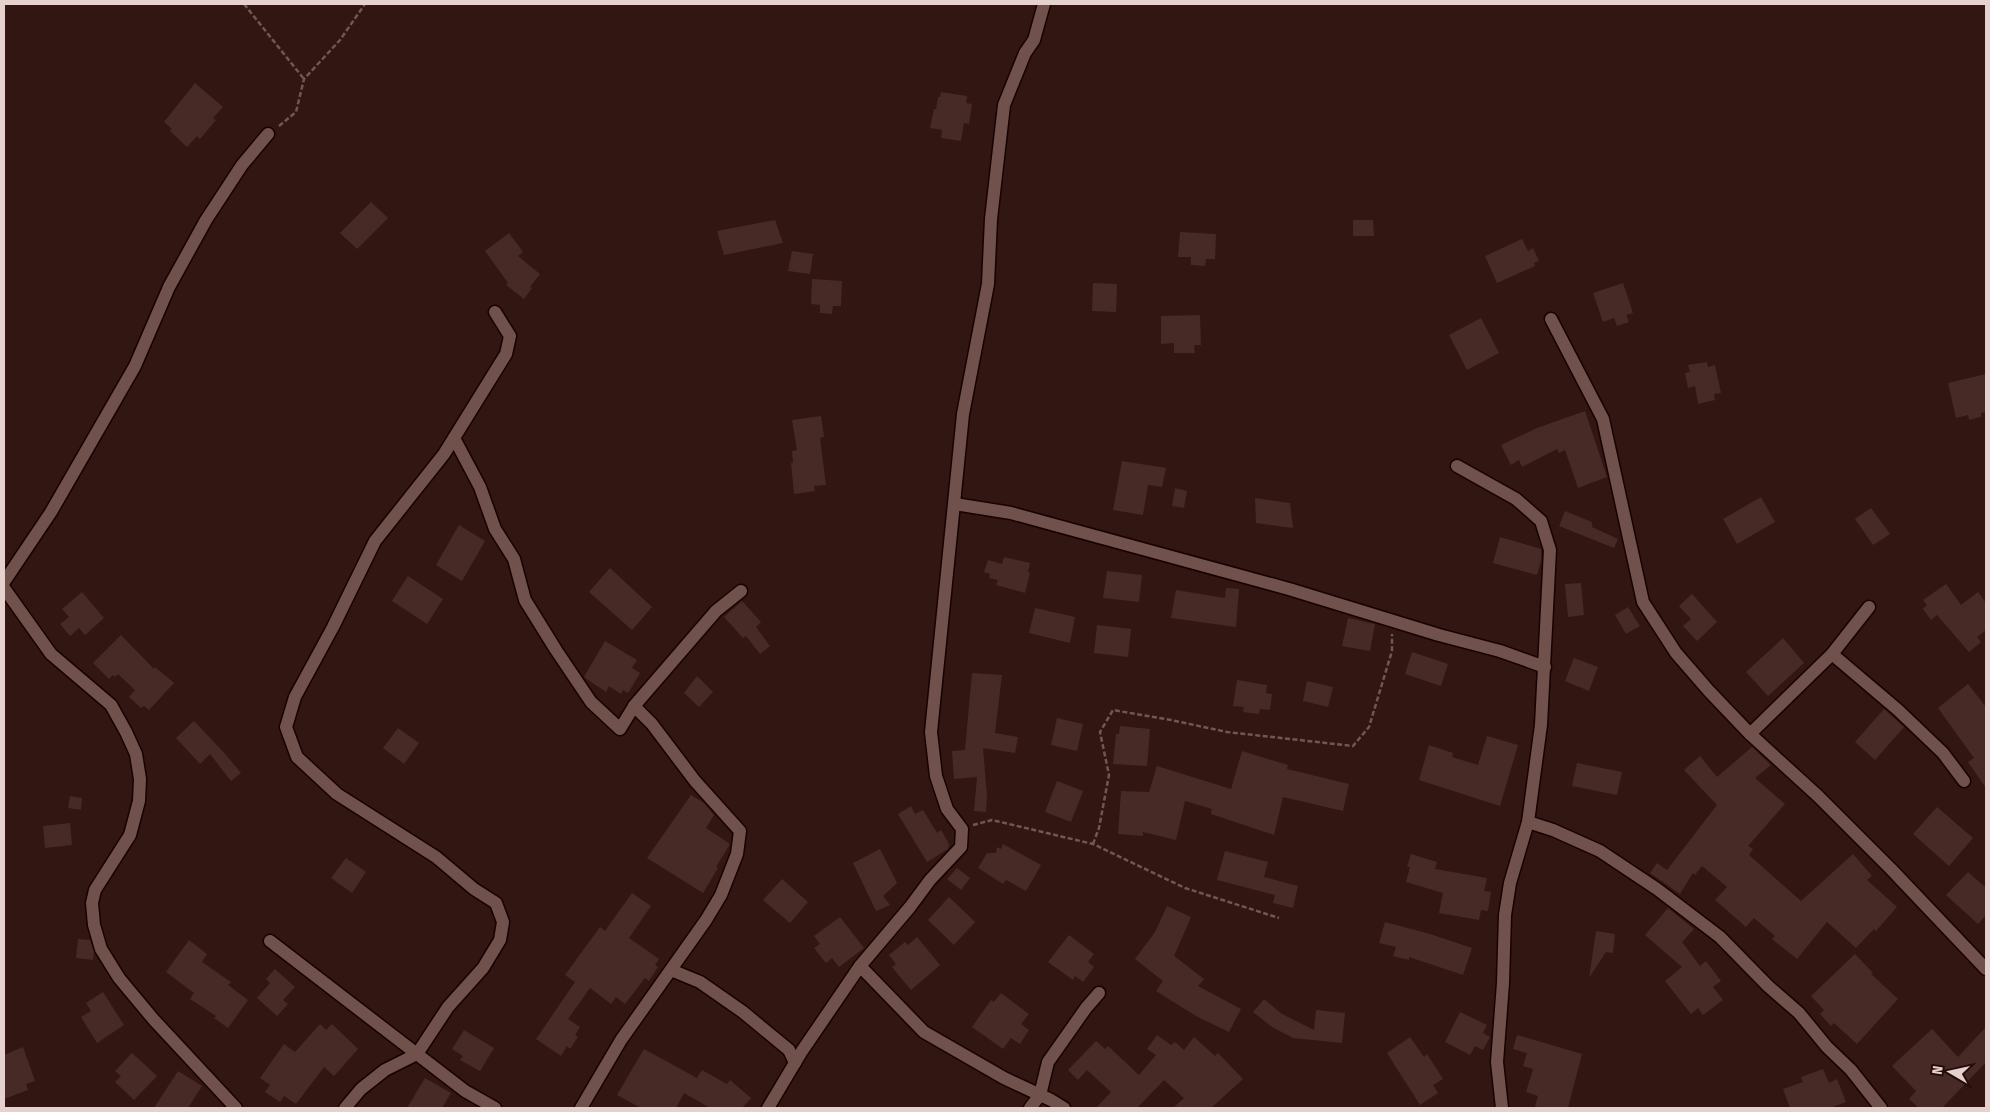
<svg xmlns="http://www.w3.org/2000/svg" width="1990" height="1112" viewBox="0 0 1990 1112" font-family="'Fira Sans Condensed',sans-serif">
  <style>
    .building { fill: #472a25 }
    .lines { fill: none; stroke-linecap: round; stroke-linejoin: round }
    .minor-casing { stroke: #180201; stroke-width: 15 }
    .path { stroke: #705754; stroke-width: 2.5; stroke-dasharray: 5 2.5; stroke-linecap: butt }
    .minor { stroke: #71514b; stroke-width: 12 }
  </style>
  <rect width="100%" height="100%" fill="#311612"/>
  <g class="building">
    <polygon points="195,83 223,107 213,118 216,120 200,139 197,136 187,147 170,131 172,129 164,122"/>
    <polygon points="941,92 967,96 966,103 972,104 969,124 964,123 961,141 941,138 942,130 930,128 934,109 936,109 938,97 940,97"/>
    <polygon points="371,202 388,218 357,249 340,233"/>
    <polygon points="775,220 783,243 724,255 717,231"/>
    <polygon points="1353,220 1373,220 1374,236 1353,236"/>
    <polygon points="1180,232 1216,234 1215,259 1206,259 1205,266 1191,265 1191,257 1178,257"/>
    <polygon points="509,233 523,252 518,256 540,274 530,287 532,288 524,299 506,285 508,283 485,251"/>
    <polygon points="1522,239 1528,251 1533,248 1539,261 1534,263 1535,266 1497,283 1485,256"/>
    <polygon points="792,251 813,254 810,274 788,271"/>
    <polygon points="812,279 842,281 841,306 833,306 832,314 820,313 820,305 811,304"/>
    <polygon points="1093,283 1117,284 1116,312 1092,311"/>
    <polygon points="1623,283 1633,313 1626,315 1629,322 1617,326 1614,318 1603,322 1593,293"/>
    <polygon points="1200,315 1201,345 1194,345 1195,353 1174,353 1174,343 1161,344 1161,316"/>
    <polygon points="1481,318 1499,353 1467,370 1449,335"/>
    <polygon points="1707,362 1708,367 1715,365 1721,393 1714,394 1715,400 1698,404 1695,386 1688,388 1685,373 1690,372 1688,365"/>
    <polygon points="1986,374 1986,412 1981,413 1981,417 1969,420 1968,415 1956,418 1948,383"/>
    <polygon points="1585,411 1607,477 1578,488 1565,450 1559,453 1557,449 1522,467 1519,460 1511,465 1501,445 1537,428"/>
    <polygon points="821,416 824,437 820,438 826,485 814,486 815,491 794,494 791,463 793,463 792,451 797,450 792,420"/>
    <polygon points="1122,461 1166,468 1162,487 1148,485 1143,515 1113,510"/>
    <polygon points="1175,488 1187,491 1184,508 1172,506"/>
    <polygon points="1761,497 1775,522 1737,544 1723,519"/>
    <polygon points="1255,498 1290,503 1293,528 1256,523"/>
    <polygon points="1871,508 1890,534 1873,545 1855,519"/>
    <polygon points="1565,511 1592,522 1592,527 1618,539 1614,548 1559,526"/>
    <polygon points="459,525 485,541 462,581 436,565"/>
    <polygon points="1500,537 1541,549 1541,561 1537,575 1493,563"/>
    <polygon points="1004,557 1030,563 1028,572 1030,573 1025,593 996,585 998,580 989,578 990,574 984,572 988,560 1002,564"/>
    <polygon points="610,568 652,607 632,630 589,592"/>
    <polygon points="1107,571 1142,575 1139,602 1103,598"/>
    <polygon points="408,576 443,599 427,624 392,601"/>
    <polygon points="1581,583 1584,615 1568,617 1565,584"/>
    <polygon points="1946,584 1961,605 1978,592 1986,603 1986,630 1977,637 1981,642 1969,652 1937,615 1931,620 1923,609 1927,605 1923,600"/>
    <polygon points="1226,588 1239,589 1236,627 1171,618 1176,590 1225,598"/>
    <polygon points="82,592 104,618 85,635 79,628 70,636 60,624 69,617 62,609"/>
    <polygon points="1692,594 1717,622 1697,641 1683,626 1691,619 1679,606"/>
    <polygon points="742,601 761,622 756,627 770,646 760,654 746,636 743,638 724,617"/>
    <polygon points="1628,607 1640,626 1626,634 1615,615"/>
    <polygon points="1035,608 1075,617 1070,643 1029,633"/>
    <polygon points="1348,618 1375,624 1370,651 1342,646"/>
    <polygon points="1097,625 1131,629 1128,657 1094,653"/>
    <polygon points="121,635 154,669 155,667 174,683 149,710 144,706 141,708 129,697 135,690 118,674 115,677 113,675 109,679 93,663"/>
    <polygon points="1783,638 1804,663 1768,696 1746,672"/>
    <polygon points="605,641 637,660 632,668 640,673 628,693 623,690 621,694 609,686 606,692 584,677"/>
    <polygon points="1412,652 1448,664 1441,686 1405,674"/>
    <polygon points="1574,658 1598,667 1589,691 1565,681"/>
    <polygon points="972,673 1002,675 995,733 1018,737 1015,753 983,748 987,796 986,812 974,811 977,777 954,779 952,751 965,750"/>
    <polygon points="697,676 713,692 699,707 684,693"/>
    <polygon points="1237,680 1267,685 1266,693 1272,694 1270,710 1260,709 1259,714 1243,712 1244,707 1233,706"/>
    <polygon points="1307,681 1333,687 1328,707 1303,701"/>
    <polygon points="1968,684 1986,707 1986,788 1968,762 1974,758 1938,708"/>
    <polygon points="1884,709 1904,727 1875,760 1855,742"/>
    <polygon points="1057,718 1083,724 1077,751 1051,745"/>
    <polygon points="194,721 227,756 241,773 231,781 210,754 200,764 176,738"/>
    <polygon points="1120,726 1150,729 1147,766 1113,764 1116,734 1119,734"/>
    <polygon points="398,728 419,743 404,764 383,748"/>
    <polygon points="1487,736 1518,745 1500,806 1419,780 1429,745 1453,753 1452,757 1478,765"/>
    <polygon points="1752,747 1771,765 1755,778 1785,804 1748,846 1753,849 1749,855 1801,901 1853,854 1872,876 1867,880 1897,907 1876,931 1874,929 1856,948 1827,922 1797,959 1772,939 1775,936 1754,918 1746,927 1715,900 1727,887 1702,866 1695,875 1693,873 1680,894 1650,873 1657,863 1667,870 1717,805 1684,770 1700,756 1717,777"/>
    <polygon points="1242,751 1288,765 1287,769 1349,784 1343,811 1283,797 1274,835 1211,814 1212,809 1185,801 1176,840 1143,832 1143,836 1118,834 1121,791 1149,792 1157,766 1231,789"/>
    <polygon points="1577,763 1622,772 1617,795 1572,786"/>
    <polygon points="1057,781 1083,791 1071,822 1045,812"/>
    <polygon points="691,795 704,803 714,815 706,828 730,844 716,867 718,868 703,893 647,858"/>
    <polygon points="70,796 82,798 81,810 68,808"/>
    <polygon points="911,806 915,814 923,810 937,833 941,830 949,844 948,849 927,862 898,814"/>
    <polygon points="1937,807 1973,838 1949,866 1913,834"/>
    <polygon points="70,823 72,845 45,848 43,826"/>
    <polygon points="1003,844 1041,865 1026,891 1006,880 1003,884 978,868 987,853 996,853 997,847 1001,849"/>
    <polygon points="880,849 897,883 883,896 890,905 876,911 853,863"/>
    <polygon points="1225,851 1268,862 1264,877 1298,886 1293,908 1273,903 1275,895 1217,880"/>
    <polygon points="1411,854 1437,862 1435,869 1487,878 1484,891 1491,892 1488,911 1481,910 1479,920 1439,913 1443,893 1406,882 1410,867 1407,867"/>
    <polygon points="346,858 366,872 352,893 331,878"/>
    <polygon points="957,868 970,878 961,890 947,879"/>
    <polygon points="1968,872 1986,888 1986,915 1978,924 1946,895"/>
    <polygon points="782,879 808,902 790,923 763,900"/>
    <polygon points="632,893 651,906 629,938 659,959 655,965 658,967 649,981 645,978 625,1004 616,997 611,1004 590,988 568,1019 580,1027 575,1035 578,1037 570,1049 567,1046 561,1056 536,1039 575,982 565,975 600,927 605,931"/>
    <polygon points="949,897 975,922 954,945 928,920"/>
    <polygon points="1167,906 1191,917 1174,956 1204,979 1198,986 1241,1009 1229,1032 1196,1016 1156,991 1163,981 1135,959 1155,932"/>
    <polygon points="1668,908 1694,929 1682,942 1700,966 1706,961 1721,981 1713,987 1723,1000 1703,1015 1698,1008 1691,1014 1665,981 1682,967 1645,935"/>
    <polygon points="840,917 864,948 839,967 832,958 826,963 814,948 820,944 814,936"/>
    <polygon points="1385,922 1430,934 1472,948 1463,975 1409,957 1409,960 1393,956 1396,947 1379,943"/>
    <polygon points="1596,931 1615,934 1613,953 1606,952 1589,978"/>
    <polygon points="1069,935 1094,954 1088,962 1094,967 1083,982 1075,976 1073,980 1048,962"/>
    <polygon points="917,937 940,965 911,990 892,967 896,964 889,955 905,942 908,945"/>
    <polygon points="78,939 90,940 94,952 93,960 76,958"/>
    <polygon points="189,940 207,954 202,962 231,982 228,985 248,1000 228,1028 214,1018 216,1016 190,999 194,993 166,972"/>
    <polygon points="1855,954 1873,973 1871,974 1898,999 1857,1044 1834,1023 1831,1026 1820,1014 1824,1010 1811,996"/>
    <polygon points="275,969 295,987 283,1000 288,1004 277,1016 257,998 270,983 266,979"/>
    <polygon points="103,992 124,1025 97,1043 81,1017 91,1011 86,1003"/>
    <polygon points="1001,993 1029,1014 1021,1024 1029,1030 1020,1044 1011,1038 1003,1049 972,1027 991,1000 994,1002"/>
    <polygon points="1264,999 1282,1014 1314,1030 1316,1010 1345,1013 1342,1043 1293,1038 1272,1027 1253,1012"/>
    <polygon points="1460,1012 1487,1025 1483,1033 1490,1037 1483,1050 1475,1046 1470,1055 1445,1042"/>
    <polygon points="320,1024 326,1030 332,1024 358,1049 334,1076 324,1067 296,1104 284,1096 280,1102 265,1092 270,1085 260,1078 284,1044 295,1052"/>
    <polygon points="1986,1027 1986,1062 1942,1108 1919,1108 1909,1099 1916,1091 1892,1066 1932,1029 1958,1057"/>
    <polygon points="464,1030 494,1048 480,1071 460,1060 463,1056 452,1049"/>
    <polygon points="1157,1035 1171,1045 1175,1042 1184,1050 1194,1037 1215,1056 1218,1053 1243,1079 1211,1108 1173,1108 1184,1098 1164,1080 1137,1108 1096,1108 1111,1092 1087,1070 1078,1080 1068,1070 1096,1041 1105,1049 1108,1046 1139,1075 1156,1055 1147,1049"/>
    <polygon points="1517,1035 1582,1054 1568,1108 1541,1108 1535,1106 1538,1096 1526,1092 1533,1069 1523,1066 1527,1053 1513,1049"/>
    <polygon points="1410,1037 1424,1057 1427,1054 1443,1079 1433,1085 1438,1093 1420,1105 1387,1053"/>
    <polygon points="23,1047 35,1081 26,1084 28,1090 4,1099 4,1055"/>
    <polygon points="644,1049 697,1078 702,1070 727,1084 730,1080 751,1098 742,1108 710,1108 684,1093 676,1108 641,1108 617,1095"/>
    <polygon points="132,1053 157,1076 134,1100 115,1082 121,1076 115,1071"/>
    <polygon points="1823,1069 1829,1083 1837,1079 1846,1102 1830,1108 1790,1108 1783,1089 1803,1082 1801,1077"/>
    <polygon points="178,1071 202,1086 188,1108 154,1108"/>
    <polygon points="425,1078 451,1093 442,1108 407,1108"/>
  </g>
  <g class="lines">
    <g class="minor-casing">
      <g id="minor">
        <polyline points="1551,319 1603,419 1643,602 1676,653 1709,691 1750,734 1818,796 1891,869 1986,969"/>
        <polyline points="454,438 480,487 495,529 514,559 525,600 556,650 591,702 620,729 634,706"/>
        <polyline points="1457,466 1516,499 1541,521 1550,550 1541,725 1528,822 1510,883 1505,915 1503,983 1497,1062 1502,1108"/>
        <polyline points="955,504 1011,513 1289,589 1439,635 1500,651 1545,667"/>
        <polyline points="4,582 51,512 135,366 169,287 206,220 242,165 268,134"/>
        <polyline points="4,588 51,654 111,705 126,732 136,754 140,779 139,801 130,835 95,890 92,903 94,925 101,949 119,978 154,1020 236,1108"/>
        <polyline points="1832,654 1898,710 1943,753 1964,781"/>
        <polyline points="1750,734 1832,654 1869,607"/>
        <polyline points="1528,822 1553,830 1600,851 1657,889 1720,937 1768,986 1799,1013 1827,1047 1851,1070 1881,1108"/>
        <polyline points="270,941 465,1091 495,1108"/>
        <polyline points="860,966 924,1032 1004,1078 1051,1100 1064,1108"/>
        <polyline points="671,970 700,982 743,1012 789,1050 795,1063"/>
        <polyline points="345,1108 361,1089 385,1070 417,1054 448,1007 483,968 500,940 503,922 496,903 474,889 436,857 337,794 297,757 286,727 295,697 333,627 375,541 444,454 506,354 510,336 495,312"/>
        <polyline points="581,1108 621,1040 706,920 721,895 737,854 740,831 695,781 652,724 634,706 716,611 741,591"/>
        <polyline points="768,1108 802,1051 860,966 910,907 930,880 961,847 962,829 947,809 936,776 931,732 963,414 988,284 991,219 1004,105 1025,53 1034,40 1044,4"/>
        <polyline points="1030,1108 1040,1095 1048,1062 1086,1008 1099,993"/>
      </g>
    </g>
    <g class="path">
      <polyline points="244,4 304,79"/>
      <polyline points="279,126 296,112 304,79 340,40 365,4"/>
      <polyline points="973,825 992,820 1093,844 1185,888 1279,918"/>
      <polyline points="1093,844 1099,828 1109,775 1100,732 1113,710 1171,720 1227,732 1353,746 1369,727 1392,651 1392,634"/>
    </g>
    <use href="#minor" class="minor"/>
  </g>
  <rect width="1990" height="1112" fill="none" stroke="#e5d1ce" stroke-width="10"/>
  <g transform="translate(1950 1072) rotate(279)" stroke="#270d09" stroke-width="4" paint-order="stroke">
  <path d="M0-4L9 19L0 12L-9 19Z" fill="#e5d1ce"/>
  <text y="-8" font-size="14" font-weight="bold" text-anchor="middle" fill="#e5d1ce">N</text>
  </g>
</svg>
